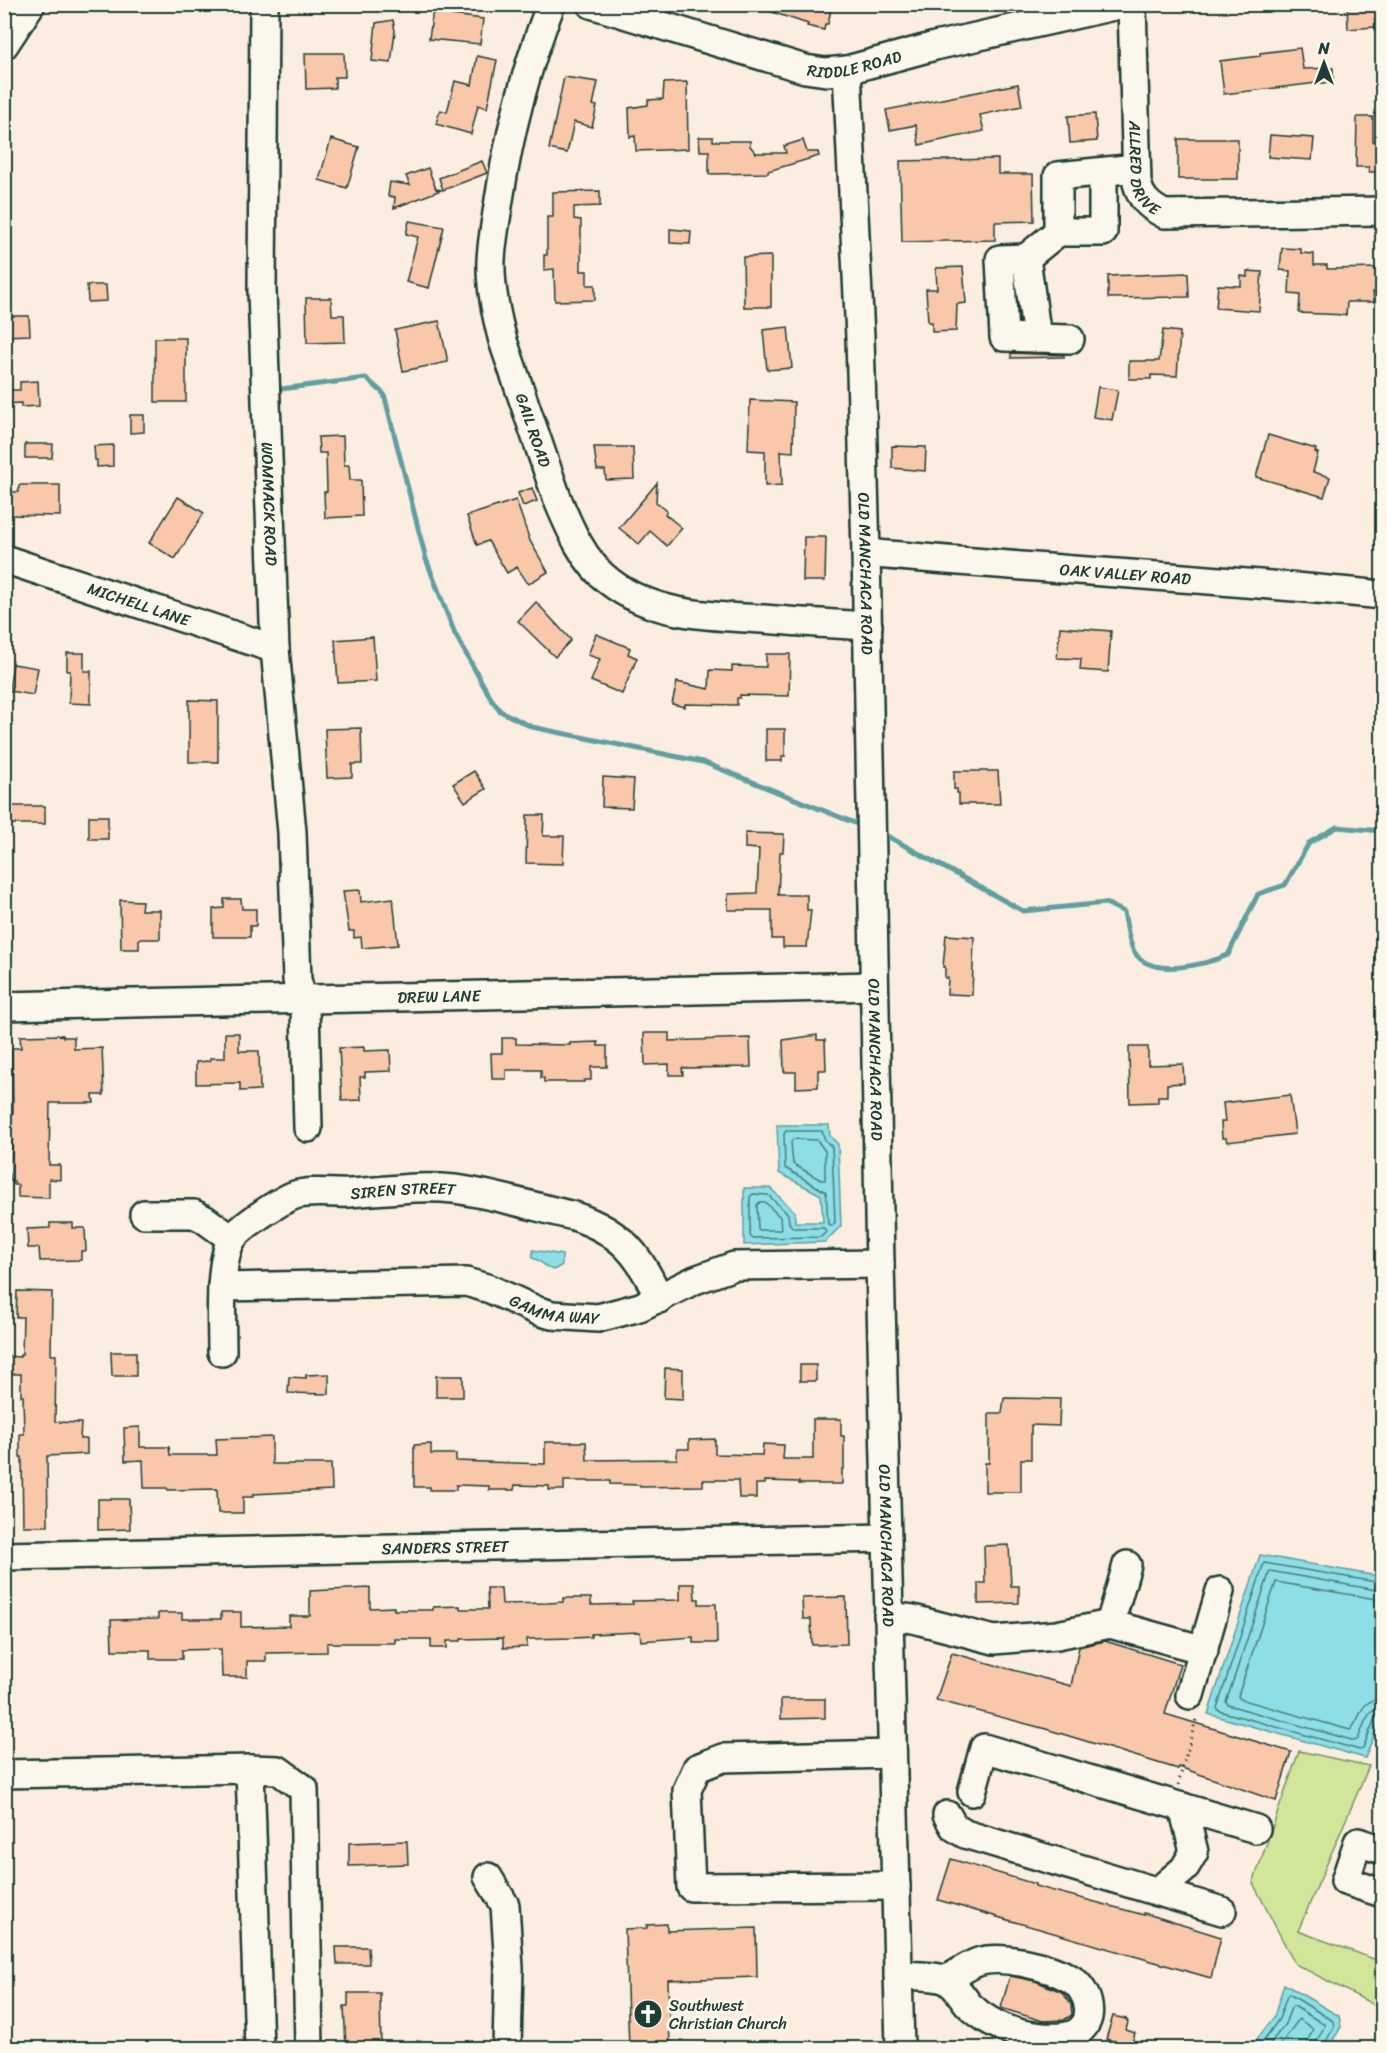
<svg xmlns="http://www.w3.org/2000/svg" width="1387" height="2053" viewBox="0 0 1387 2053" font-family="Sriracha,sans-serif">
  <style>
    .green { fill: #d2e69a; stroke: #789267; stroke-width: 1.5 }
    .water { fill: #8ddee6; stroke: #619e9f; stroke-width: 1.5 }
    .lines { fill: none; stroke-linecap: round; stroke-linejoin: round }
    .shore { stroke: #4b7d7b; stroke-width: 1.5 }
    .stream { stroke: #619e9f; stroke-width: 5 }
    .building { fill: #f9c7aa; stroke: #1f3d34; stroke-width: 1.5 }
    .minor-casing { stroke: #1f3d34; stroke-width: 32 }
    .path { stroke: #1f3d34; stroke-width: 3; stroke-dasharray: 1.5 4.5; stroke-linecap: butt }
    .minor { stroke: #fbf7ec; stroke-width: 27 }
    .labels { text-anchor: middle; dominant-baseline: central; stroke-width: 6; stroke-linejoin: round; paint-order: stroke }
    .street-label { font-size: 16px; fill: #1f3d34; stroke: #fbf7ec }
    .poi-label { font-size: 16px; fill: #1f3d34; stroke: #fbf7ec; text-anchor: start }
  </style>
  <rect width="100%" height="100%" fill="#fbeddf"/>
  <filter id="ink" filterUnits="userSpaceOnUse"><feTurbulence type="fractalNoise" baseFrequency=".0167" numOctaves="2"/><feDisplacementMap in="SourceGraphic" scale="12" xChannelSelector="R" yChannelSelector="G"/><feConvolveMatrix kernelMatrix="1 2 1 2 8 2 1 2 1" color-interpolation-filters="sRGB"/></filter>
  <g filter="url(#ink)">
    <polygon class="green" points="1299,1751 1369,1766 1298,1931 1382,1962 1382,2009 1295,1964 1253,1883"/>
    <g class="water">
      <polygon points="777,1125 829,1125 830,1136 838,1144 841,1226 825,1242 744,1245 744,1188 770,1188 795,1212 795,1222 823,1222 821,1195 779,1173"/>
      <path d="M533,1250L562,1255V1265L554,1270C544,1268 542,1260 532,1258Z"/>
      <polygon points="1260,1555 1382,1577 1382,1715 1365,1758 1208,1714"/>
      <polygon points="1284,1984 1339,2016 1341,2027 1328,2048 1250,2048 1274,2017"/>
    </g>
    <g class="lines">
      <g class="shore">
        <polygon points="786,1131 822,1131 825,1140 832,1147 835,1222 832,1226 828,1224 826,1192 785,1168 784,1134"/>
        <polygon points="793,1139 817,1140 825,1151 825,1180 821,1180 793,1164 791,1142"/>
        <polygon points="753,1194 768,1195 788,1214 789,1223 793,1228 824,1228 826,1232 821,1237 752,1238 750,1236 750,1197"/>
        <polygon points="760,1202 765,1202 780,1217 781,1230 758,1230 757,1205"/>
        <polyline points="1382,1583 1264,1563 1217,1708 1219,1711 1360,1750 1363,1748 1375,1718 1382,1716"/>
        <path d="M1382,1591L1270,1571L1226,1702L1228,1705L1355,1741L1358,1739C1364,1726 1366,1709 1382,1708"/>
        <path d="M1382,1600L1276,1582L1238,1696L1240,1699L1350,1730C1363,1717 1358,1700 1382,1699"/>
        <polyline points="1258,2048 1279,2019 1287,1996 1289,1994 1333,2021 1334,2027 1325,2043 1324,2048"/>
        <polyline points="1267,2048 1285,2024 1291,2008 1294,2006 1325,2025 1317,2041 1316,2048"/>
        <polyline points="1278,2048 1299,2019 1313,2029 1308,2040 1307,2048"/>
      </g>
      <g class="stream">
        <polyline points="281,389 366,378 384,394 426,559 455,634 490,697 500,711 532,727 703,762 857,824"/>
        <path d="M880,832L1023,911L1106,903L1124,912C1126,922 1129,945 1135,953C1152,979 1206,964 1228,955L1258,894L1285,885L1309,843L1337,827L1382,831"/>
      </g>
    </g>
    <g class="building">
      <polygon points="758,4 832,4 828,24 825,24 824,30 807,26 808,24 757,7"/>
      <polygon points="1347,4 1383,4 1383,19 1375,19 1375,27 1348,29"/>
      <polygon points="433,10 452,13 452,15 483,19 480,44 429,39"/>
      <polygon points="393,20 395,31 391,63 372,61 376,23"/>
      <polygon points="1300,48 1303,69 1333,68 1333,83 1317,83 1224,94 1220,61 1260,56 1260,53"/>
      <polygon points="305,53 344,53 345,77 335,77 335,88 306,89"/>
      <polygon points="477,56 497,60 487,108 478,105 471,134 436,124 440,110 447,112 455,81 472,85"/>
      <polygon points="564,77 598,82 593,105 597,106 592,127 574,122 567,153 549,149"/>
      <polygon points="687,82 688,149 636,151 635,136 630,137 629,108 648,105 648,100 663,99 664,83"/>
      <polygon points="1018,84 1022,106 980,115 984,131 919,145 916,125 890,130 886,110"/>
      <polygon points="1095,114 1097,141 1070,143 1068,116"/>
      <polygon points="1357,117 1373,117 1373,141 1383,141 1383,172 1369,172 1369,167 1356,167"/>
      <polygon points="1270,135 1314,138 1312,160 1268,157"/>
      <polygon points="699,137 713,137 713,141 750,141 750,146 756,153 786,153 784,146 803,140 807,152 818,152 819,156 768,171 768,173 709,174 709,151 700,151"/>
      <polygon points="331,139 359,147 347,188 319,180"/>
      <rect x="1178" y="139" width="60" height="40"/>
      <polygon points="998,159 998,174 1033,174 1034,221 995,222 995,240 902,242 900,161"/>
      <polygon points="482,161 487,173 443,190 439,178"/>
      <polygon points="428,168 436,189 441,190 394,208 395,197 388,196 390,182 410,185 406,176"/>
      <polygon points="600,191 600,206 574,207 574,219 581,220 581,271 587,271 587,285 595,285 595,300 555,301 554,269 544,270 544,255 547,255 547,217 553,217 553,192"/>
      <polygon points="409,221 444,227 429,288 406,282 418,237 406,234"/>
      <polygon points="670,229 691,231 690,244 670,243"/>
      <polygon points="1282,248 1301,249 1301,253 1314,254 1314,265 1327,265 1327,269 1380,268 1383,270 1383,292 1373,292 1374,302 1347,302 1346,315 1299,313 1300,295 1289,294 1290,271 1280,270"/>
      <polygon points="771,256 771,307 744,307 743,257"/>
      <polygon points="963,267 966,303 957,304 956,331 932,332 932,322 928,322 926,289 937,289 936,268"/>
      <polygon points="1247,271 1262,272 1259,311 1216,308 1218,285 1241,286 1241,276 1247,277"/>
      <polygon points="1188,273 1189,297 1108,298 1108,276"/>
      <polygon points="87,285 106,285 107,301 88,302"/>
      <polygon points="306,298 331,298 332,315 344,315 345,342 307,343"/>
      <polygon points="4,316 29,316 30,335 4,336"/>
      <polygon points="439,321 448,362 403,371 395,330"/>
      <polygon points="788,327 792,368 767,370 763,330"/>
      <polygon points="1163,330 1180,332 1177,376 1151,375 1151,379 1129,379 1129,361 1159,361"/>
      <rect x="155" y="338" width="31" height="64"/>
      <polygon points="1011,353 1064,355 1064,357 1011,358"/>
      <polygon points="38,381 39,406 21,407 21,403 4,404 4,390 20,390 20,382"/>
      <polygon points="1098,387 1118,390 1112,420 1093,417"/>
      <polygon points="750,400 794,402 793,452 781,451 782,485 765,486 765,451 748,450"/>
      <polygon points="130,415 144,415 144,432 130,433"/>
      <polygon points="1268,435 1316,449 1315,452 1318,453 1313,472 1330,477 1324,497 1256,477"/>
      <polygon points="343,436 344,465 349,465 350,480 361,480 362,516 325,518 324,492 327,492 326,453 319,453 318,437"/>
      <polygon points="25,444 53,444 52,458 25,458"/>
      <polygon points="113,445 113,466 97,467 97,460 95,460 94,446"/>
      <polygon points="892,446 926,447 925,471 892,468"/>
      <polygon points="594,447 633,447 634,479 606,480 605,470 597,470"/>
      <polygon points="657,483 656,502 667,511 665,514 682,528 667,546 650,531 639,544 619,528"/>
      <polygon points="19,485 60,485 60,516 4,515 4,492 19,492"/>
      <polygon points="532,488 537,501 523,506 518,493"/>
      <polygon points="178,497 204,513 175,559 149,543"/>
      <polygon points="516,500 530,541 548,572 528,584 517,567 507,573 488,541 477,545 467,516"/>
      <polygon points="804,537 826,537 825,581 803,581"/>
      <polygon points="536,602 571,640 555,657 518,621"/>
      <polygon points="1060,627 1111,631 1108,672 1080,670 1081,659 1057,658"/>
      <polygon points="596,634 630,648 628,654 637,658 622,694 591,681 600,659 588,655"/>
      <polygon points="373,637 376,681 338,683 335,640"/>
      <polygon points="67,653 84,653 84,671 91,671 91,704 69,703 70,671 67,671"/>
      <polygon points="766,654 790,654 789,696 740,695 740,698 737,698 737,705 685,704 685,707 672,704 677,682 709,689 710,670 732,671 732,666 766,667"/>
      <polygon points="13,664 38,668 33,695 9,691"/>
      <polygon points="189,700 218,701 218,762 189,762"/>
      <polygon points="361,728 362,764 352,764 352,777 327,778 325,729"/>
      <polygon points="766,729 785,729 785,756 782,756 782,761 766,761"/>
      <polygon points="474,771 486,789 465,802 453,784"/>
      <polygon points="954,771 998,771 1000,804 959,804 959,793 957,793 957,789 954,789"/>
      <polygon points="603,777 634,779 632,808 602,807"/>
      <rect x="4" y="806" width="41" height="18"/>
      <polygon points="527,815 544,815 543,836 564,836 563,864 526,863"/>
      <rect x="89" y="816" width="19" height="23"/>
      <polygon points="745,833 784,834 783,852 780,852 778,895 807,895 807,910 811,910 807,947 783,947 783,939 772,939 772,910 728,910 728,894 757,893 759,849 745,848"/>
      <polygon points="360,890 361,902 393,898 398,945 362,948 361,937 354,938 354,931 349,931 343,891"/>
      <polygon points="224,899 241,899 242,909 256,909 256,926 250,926 250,937 213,937 213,909 224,908"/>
      <polygon points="120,900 142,901 141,910 160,910 160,939 139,939 139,949 121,949"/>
      <polygon points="946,935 974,937 972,995 947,994 948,978 945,978 945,967 943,967"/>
      <polygon points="225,1033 239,1033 239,1051 259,1051 260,1090 240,1091 240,1083 196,1084 196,1062 210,1061 210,1058 225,1058"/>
      <polygon points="644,1033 669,1033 669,1041 750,1038 751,1067 682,1068 683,1075 669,1075 669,1064 645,1065"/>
      <polygon points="63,1035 63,1037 74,1037 74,1049 102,1048 104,1095 93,1095 94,1103 50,1103 49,1165 60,1165 60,1180 49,1179 49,1198 18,1197 18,1185 14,1185 14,1181 11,1181 12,1139 11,1139 10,1113 13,1113 12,1048 21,1048 20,1036"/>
      <polygon points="817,1035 817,1040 825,1040 826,1070 818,1070 818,1087 796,1088 796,1072 784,1072 783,1040"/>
      <polygon points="502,1038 516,1038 516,1044 570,1045 570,1043 598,1042 598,1046 607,1046 607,1067 591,1067 591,1080 584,1080 584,1082 544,1082 544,1078 541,1078 541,1070 506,1070 506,1079 492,1079 491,1053 502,1053"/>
      <polygon points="364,1047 364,1051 390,1050 391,1071 365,1072 365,1077 360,1077 361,1100 342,1101 339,1048"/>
      <polygon points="1129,1047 1148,1047 1148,1065 1183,1064 1184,1083 1167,1084 1167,1096 1158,1096 1158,1102 1130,1103"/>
      <polygon points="1290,1095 1295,1134 1227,1142 1226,1138 1222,1138 1221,1122 1225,1122 1223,1103"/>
      <polygon points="50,1223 73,1223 73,1228 85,1228 86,1251 81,1251 81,1260 40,1261 39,1248 28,1248 27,1229 50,1228"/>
      <polygon points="17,1291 52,1292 51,1355 56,1355 55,1422 81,1423 80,1439 87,1439 87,1454 47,1456 48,1526 23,1526 22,1457 20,1457 20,1434 24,1434 23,1396 21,1396 21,1374 4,1374 4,1356 20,1357 20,1355 22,1355 23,1317 16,1317"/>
      <polygon points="111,1352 136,1352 136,1376 112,1376"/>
      <rect x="800" y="1365" width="16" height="16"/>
      <polygon points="665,1368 683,1369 683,1399 664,1398"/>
      <polygon points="329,1374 329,1394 288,1393 289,1377 306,1378 306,1375"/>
      <rect x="436" y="1376" width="27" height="21"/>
      <polygon points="1004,1398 1060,1399 1059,1426 1031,1425 1031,1459 1021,1459 1021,1492 985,1492 985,1463 989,1463 989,1413 1002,1413"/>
      <polygon points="813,1419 841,1419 841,1436 844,1436 844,1469 842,1469 842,1484 799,1484 799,1482 765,1481 765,1484 756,1484 756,1498 739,1498 738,1480 703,1480 703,1486 640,1487 640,1485 610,1484 610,1481 564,1481 564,1490 549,1490 549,1486 515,1485 514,1490 489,1490 489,1486 456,1485 456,1490 430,1490 430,1487 414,1487 414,1445 431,1444 431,1454 456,1454 456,1461 545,1464 545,1442 586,1442 587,1460 677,1459 677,1449 689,1449 689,1440 715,1439 715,1454 762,1455 763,1444 784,1445 783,1459 813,1459"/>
      <polygon points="140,1427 140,1447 169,1447 170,1455 217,1455 216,1439 272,1437 272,1464 331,1464 332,1490 253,1494 253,1497 243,1497 243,1513 218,1513 217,1489 168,1490 167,1488 144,1488 143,1460 125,1461 124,1428"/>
      <polygon points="98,1499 129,1499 130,1529 98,1530"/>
      <polygon points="1009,1545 1011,1586 1019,1586 1019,1603 978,1604 978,1583 985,1583 984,1546"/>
      <polygon points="680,1584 694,1584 695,1599 699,1599 699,1604 716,1604 717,1643 693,1643 693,1637 641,1641 640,1632 591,1634 591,1637 574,1638 527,1639 527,1647 503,1648 503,1638 461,1639 461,1641 447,1641 447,1648 431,1648 431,1639 395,1639 395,1643 327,1643 327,1652 266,1653 266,1661 247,1661 247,1677 222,1677 221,1649 182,1650 182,1659 150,1659 150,1650 112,1650 111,1620 158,1619 158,1613 182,1613 182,1619 221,1619 221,1612 241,1612 241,1627 289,1626 289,1616 310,1616 310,1591 370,1588 370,1608 394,1607 394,1610 433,1610 433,1607 460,1606 460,1609 488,1609 487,1588 501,1588 502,1604 548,1603 563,1602 563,1598 591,1598 591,1605 633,1604 632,1601 680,1600"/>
      <polygon points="846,1597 847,1644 812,1645 811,1619 803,1619 802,1598"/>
      <polygon points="1105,1641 1180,1664 1165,1714 1291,1752 1276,1801 1179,1767 1178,1769 1046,1729 936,1700 952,1653 1071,1686 1079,1647"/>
      <polygon points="781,1699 825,1699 825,1718 781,1719"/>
      <polygon points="407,1841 408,1864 349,1866 349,1843"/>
      <polygon points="951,1859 1035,1884 1035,1886 1144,1915 1144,1913 1221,1937 1211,1978 938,1900"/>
      <polygon points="667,1924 667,1931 756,1928 757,1977 668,1980 670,2047 629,2048 625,1929 647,1928 647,1925"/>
      <polygon points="336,1947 368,1947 369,1964 337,1964"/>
      <polygon points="1010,1976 1035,1981 1062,1992 1071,2004 1072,2015 1064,2020 1043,2021 1001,2008"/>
      <polygon points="348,1993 380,1993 381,2049 346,2049 344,2006 348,2006"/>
      <polygon points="1113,2016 1126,2019 1128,2022 1126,2030 1135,2033 1131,2046 1106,2039"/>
    </g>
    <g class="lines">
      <g class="minor-casing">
        <g id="minor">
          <path id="s1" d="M264,4L262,291L275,649L292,832L297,980L305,1008L308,1128"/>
          <path id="s2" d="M551,4C526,68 509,133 499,200C496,220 492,240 491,260C490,288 496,315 503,341L557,498C569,527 584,563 610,582C654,616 710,616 763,619C798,622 833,624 868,626"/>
          <path id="s3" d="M591,4L805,69L826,72L847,70L935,46L1123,4"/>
          <path id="s4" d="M1132,4L1137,183C1141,199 1149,206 1164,214L1382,211"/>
          <polyline points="4,45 31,4"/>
          <path id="s5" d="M847,70L860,337L866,553L880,1264L900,2048"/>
          <polyline points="1058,232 1103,232 1103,172"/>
          <polyline points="1026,258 1000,259 1004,337 1070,339"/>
          <polyline points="1037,338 1026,258 1058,232 1058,176 1136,168"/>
          <path id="s6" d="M866,553C1038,569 1211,578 1382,595"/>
          <path id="s7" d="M4,559L275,649"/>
          <path id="s8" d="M4,1006L874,986"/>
          <polyline points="144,1214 194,1214 204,1219 232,1239"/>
          <path id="s9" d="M222,1287L466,1282L490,1289L538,1311L552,1315L598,1318L640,1307L695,1280L734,1266L880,1264"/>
          <path id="s10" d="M222,1352C222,1324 218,1262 232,1239C240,1227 281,1200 295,1195C312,1190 332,1194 349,1193C384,1191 419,1185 454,1189C494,1194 534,1207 574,1216C621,1232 640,1254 659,1299"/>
          <path id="s11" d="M4,1556L886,1538"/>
          <polyline points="888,1616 913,1619 994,1640 1057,1635 1110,1624 1204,1650"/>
          <polyline points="1110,1624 1127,1565"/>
          <polyline points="1190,1695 1220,1591"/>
          <polyline points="892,1754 723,1758 697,1768 687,1790 691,1887 896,1886"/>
          <polyline points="250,1769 259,2048"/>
          <polyline points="4,1774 250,1769 278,1770 304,1789 309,2048"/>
          <polyline points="972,1792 984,1748 1256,1829"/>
          <polyline points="947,1815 954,1827 965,1834 1222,1911"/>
          <polyline points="1382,1850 1358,1842 1345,1881 1382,1893"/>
          <polyline points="488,1877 505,1905 509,1968 507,2048"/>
          <polyline points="1157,1892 1184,1869 1194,1852 1183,1807"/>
          <path d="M898,1975C910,1976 938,1975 948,1981C957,1987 962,1997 969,2005C981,2017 999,2027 1015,2032C1031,2037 1059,2040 1074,2034C1098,2023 1089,1990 1071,1979C1051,1967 1001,1954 978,1962C967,1966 957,1974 946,1980"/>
        </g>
      </g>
      <polyline class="path" points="1178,1785 1197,1716"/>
      <use href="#minor" class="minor"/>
    </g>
  </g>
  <defs>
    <g id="church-disc" transform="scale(1.5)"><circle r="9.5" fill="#1f3d34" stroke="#fbf7ec"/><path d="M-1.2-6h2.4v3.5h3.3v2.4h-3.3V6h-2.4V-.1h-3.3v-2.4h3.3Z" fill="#fff"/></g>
  </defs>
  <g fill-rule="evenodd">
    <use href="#church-disc" x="648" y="2014"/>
  </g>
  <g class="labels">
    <g class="street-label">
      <text stroke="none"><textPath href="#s3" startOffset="274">RIDDLE ROAD</textPath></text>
      <text stroke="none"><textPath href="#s4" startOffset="166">ALLRED DRIVE</textPath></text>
      <text stroke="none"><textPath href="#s2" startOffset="440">GAIL ROAD</textPath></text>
      <text stroke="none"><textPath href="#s1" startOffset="500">WOMMACK ROAD</textPath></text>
      <text stroke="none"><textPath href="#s5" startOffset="504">OLD MANCHACA ROAD</textPath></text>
      <text stroke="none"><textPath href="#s6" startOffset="260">OAK VALLEY ROAD</textPath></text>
      <text stroke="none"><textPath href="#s7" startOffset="142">MICHELL LANE</textPath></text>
      <text stroke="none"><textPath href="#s8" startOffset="435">DREW LANE</textPath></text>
      <text stroke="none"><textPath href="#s5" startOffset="990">OLD MANCHACA ROAD</textPath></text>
      <text stroke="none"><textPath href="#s10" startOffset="300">SIREN STREET</textPath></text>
      <text stroke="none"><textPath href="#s9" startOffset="338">GAMMA WAY</textPath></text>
      <text stroke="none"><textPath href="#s5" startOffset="1476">OLD MANCHACA ROAD</textPath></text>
      <text stroke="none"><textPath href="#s11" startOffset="441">SANDERS STREET</textPath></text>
    </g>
    <g class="poi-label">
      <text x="669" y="2005">Southwest<tspan x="669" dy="18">Christian Church</tspan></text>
    </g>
  </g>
  <rect width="1387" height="2053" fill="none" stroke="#fbf7ec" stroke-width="24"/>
  <rect x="12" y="12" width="1363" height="2029" fill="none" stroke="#1f3d34" stroke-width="2" filter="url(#ink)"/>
  <g transform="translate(1324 63)" stroke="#fbf7ec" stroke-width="4.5" paint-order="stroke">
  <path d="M0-4.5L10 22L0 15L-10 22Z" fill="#1f3d34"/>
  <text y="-9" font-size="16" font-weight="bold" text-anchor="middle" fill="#1f3d34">N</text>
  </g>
</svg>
